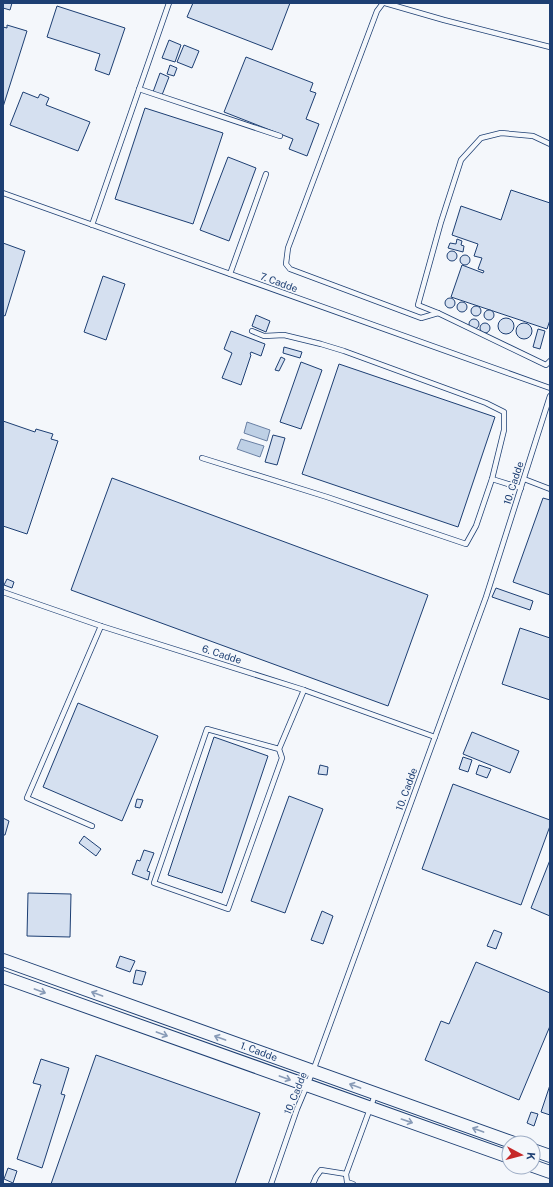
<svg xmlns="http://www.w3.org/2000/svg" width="553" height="1187" viewBox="0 0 553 1187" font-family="'Public Sans',sans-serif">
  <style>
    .water { fill: #bed0e5; stroke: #687fa3 }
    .building { fill: #d5e0f0; stroke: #1d3f73 }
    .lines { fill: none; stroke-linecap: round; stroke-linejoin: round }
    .lane-casing { stroke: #1d3f73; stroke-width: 6 }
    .secondary-casing { stroke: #1d3f73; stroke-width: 14 }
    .lane { stroke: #f4f7fb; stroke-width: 4.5 }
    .secondary { stroke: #f4f7fb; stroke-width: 12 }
    .oneway { stroke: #889bb7 }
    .labels { text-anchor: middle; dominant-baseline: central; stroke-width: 3; stroke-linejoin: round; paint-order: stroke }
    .street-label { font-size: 10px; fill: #1d3f73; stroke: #f4f7fb }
  </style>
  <rect width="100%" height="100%" fill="#f4f7fb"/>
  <g class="water">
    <polygon points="247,422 270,430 267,441 244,433"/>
    <polygon points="241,439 264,446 260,457 237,449"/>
  </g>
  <g class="building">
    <polygon points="3,3 12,3 10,10 3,8"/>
    <polygon points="193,3 290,3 272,50 187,17"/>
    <polygon points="57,6 125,28 109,75 95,70 100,54 47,37"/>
    <polygon points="7,25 27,31 3,107 3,27 7,28"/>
    <polygon points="169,40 181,45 175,62 162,58"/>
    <polygon points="184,45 199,51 192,68 177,62"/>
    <polygon points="246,57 313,83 310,91 316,93 306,119 319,124 307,156 289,149 293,139 224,112"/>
    <polygon points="170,65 177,68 174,76 167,74"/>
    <polygon points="160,73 169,77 162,95 153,92"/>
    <polygon points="23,92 38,98 40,94 49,98 46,105 90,122 78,151 10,125"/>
    <polygon points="145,108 223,133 193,224 115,199"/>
    <polygon points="228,157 256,168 229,241 200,230"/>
    <polygon points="511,190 550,203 550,320 547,329 451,297 462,265 483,273 484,271 478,269 482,258 474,256 478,244 452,235 461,206 501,220"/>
    <polygon points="457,239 462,241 461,245 464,246 463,252 448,248 450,243 456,244"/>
    <polygon points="3,243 25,251 5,316 3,315"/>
    <circle cx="452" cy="256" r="5"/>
    <circle cx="465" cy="260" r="5"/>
    <polygon points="103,276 125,284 106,340 84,332"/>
    <circle cx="450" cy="303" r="5"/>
    <circle cx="462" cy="307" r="5"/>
    <circle cx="476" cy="311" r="5"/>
    <circle cx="489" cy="315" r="5"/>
    <polygon points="256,315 270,321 266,332 252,326"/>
    <circle cx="506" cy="326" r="8"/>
    <circle cx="474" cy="324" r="5"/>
    <circle cx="524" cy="331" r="8"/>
    <circle cx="485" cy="328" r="5"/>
    <polygon points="538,329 545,331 540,349 533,347"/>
    <polygon points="231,331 265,344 261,356 251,352 250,354 251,355 241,385 222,378 232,353 224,349"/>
    <polygon points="284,347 302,352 300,358 283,353"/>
    <polygon points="281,357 285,359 279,371 275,370"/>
    <polygon points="301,362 322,370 301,429 280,422"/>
    <polygon points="339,364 495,417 458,527 302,474"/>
    <polygon points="3,421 35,432 36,429 53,434 51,439 58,441 27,534 3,526"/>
    <polygon points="273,435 285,438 277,465 265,462"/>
    <polygon points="112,478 428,595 388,706 71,590"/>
    <polygon points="543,498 550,500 550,595 513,582"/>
    <polygon points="7,579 14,582 12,588 4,585"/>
    <polygon points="496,588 533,601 530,610 492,597"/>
    <polygon points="520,628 550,638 550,700 502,684"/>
    <polygon points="78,703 158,736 122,821 43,787"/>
    <polygon points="472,732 519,751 510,773 463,754"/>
    <polygon points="214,737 268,756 222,893 168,875"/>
    <polygon points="463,757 472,760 468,772 459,769"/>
    <polygon points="320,765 328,767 327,775 318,774"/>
    <polygon points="479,765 491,769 487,778 476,774"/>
    <polygon points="453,784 550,820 550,826 521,905 422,869"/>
    <polygon points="289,796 323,809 285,913 251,901"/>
    <polygon points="137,799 143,800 140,808 135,807"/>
    <polygon points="3,818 9,821 5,835 3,835"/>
    <polygon points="84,836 101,849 96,856 79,843"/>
    <polygon points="144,850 154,853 147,871 150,872 148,880 132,874 137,860 140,861"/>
    <polygon points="550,860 550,916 531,908"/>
    <polygon points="28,893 71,894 70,937 27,936"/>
    <polygon points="322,911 333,916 323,944 311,940"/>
    <polygon points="494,930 502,933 496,949 487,946"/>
    <polygon points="120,956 135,961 130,972 116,967"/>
    <polygon points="476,962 550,993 550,1026 519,1100 425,1060 441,1021 449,1024"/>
    <polygon points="136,970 146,972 142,985 133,983"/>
    <polygon points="96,1055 260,1113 235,1184 51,1184"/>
    <polygon points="41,1059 69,1068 61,1094 65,1095 42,1168 17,1159 41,1085 33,1083"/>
    <polygon points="550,1085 550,1115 541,1112"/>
    <polygon points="531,1112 538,1114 534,1126 527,1123"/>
    <polygon points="8,1168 17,1171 13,1183 4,1179"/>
  </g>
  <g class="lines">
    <g class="lane-casing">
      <g id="lane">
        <polyline points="383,3 377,11 288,248 286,264 290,269 421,318 438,313"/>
        <polyline points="385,3 444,20 550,47"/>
        <polyline points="139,89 280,136"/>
        <polyline points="550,144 533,136 501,133 481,138 461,160 441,222 418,305 438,313 546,365 550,361"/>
        <polyline points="3,193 550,388"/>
        <polyline points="92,225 169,3"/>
        <polyline points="230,274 266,174"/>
        <polyline points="202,458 327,497 466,544 476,526 492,479 504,430 504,412 486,403 344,351 321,344 284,335 264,336 252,331"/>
        <polyline points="492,479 521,488"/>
        <polyline points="524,479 550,489"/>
        <polyline points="3,592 101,626 304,690 435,737"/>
        <polyline points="279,749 207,729 154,883 228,909 282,758 279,749 304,690"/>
        <polyline points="92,826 27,798 101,626"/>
        <polyline points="271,1184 297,1109 313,1071 486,597 550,396"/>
        <polyline points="313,1184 316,1177 321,1170 346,1174"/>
        <polyline points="353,1184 347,1182 346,1174 375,1095"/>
      </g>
    </g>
    <g class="secondary-casing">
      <g id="secondary">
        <polyline points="3,960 514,1143"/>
        <polyline points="3,977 509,1157"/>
        <polyline points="533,1150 550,1156"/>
        <polyline points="533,1166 550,1172"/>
      </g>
    </g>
    <use href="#lane" class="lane"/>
    <use href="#secondary" class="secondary"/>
  </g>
  <defs><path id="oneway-shaft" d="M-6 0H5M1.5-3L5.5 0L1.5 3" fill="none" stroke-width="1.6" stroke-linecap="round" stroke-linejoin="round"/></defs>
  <g class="oneway">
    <use href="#oneway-shaft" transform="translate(40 991) rotate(20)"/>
    <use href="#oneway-shaft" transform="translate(97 994) rotate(-160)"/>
    <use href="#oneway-shaft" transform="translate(162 1034) rotate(20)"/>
    <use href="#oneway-shaft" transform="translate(220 1038) rotate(-160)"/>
    <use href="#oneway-shaft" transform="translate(285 1078) rotate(20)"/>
    <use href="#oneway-shaft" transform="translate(355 1086) rotate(-160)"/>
    <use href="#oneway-shaft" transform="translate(407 1121) rotate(19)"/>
    <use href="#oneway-shaft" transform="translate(478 1130) rotate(-160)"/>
  </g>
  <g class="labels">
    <g class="street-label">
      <text transform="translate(279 282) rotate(20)">7. Cadde</text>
      <text transform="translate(513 483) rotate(-72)">10. Cadde</text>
      <text transform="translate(222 654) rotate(18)">6. Cadde</text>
      <text transform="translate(406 789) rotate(-70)">10. Cadde</text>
      <text transform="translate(259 1051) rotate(20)">1. Cadde</text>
      <text transform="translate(295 1093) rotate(-68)">10. Cadde</text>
    </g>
  </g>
  <rect width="553" height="1187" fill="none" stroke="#1d3f73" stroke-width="8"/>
  <g transform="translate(521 1155) rotate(97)"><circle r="19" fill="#f4f7fb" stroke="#9eadc5"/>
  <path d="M0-3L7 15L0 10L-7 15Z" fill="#c62828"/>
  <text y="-6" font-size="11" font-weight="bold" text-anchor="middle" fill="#1d3f73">K</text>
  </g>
</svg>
